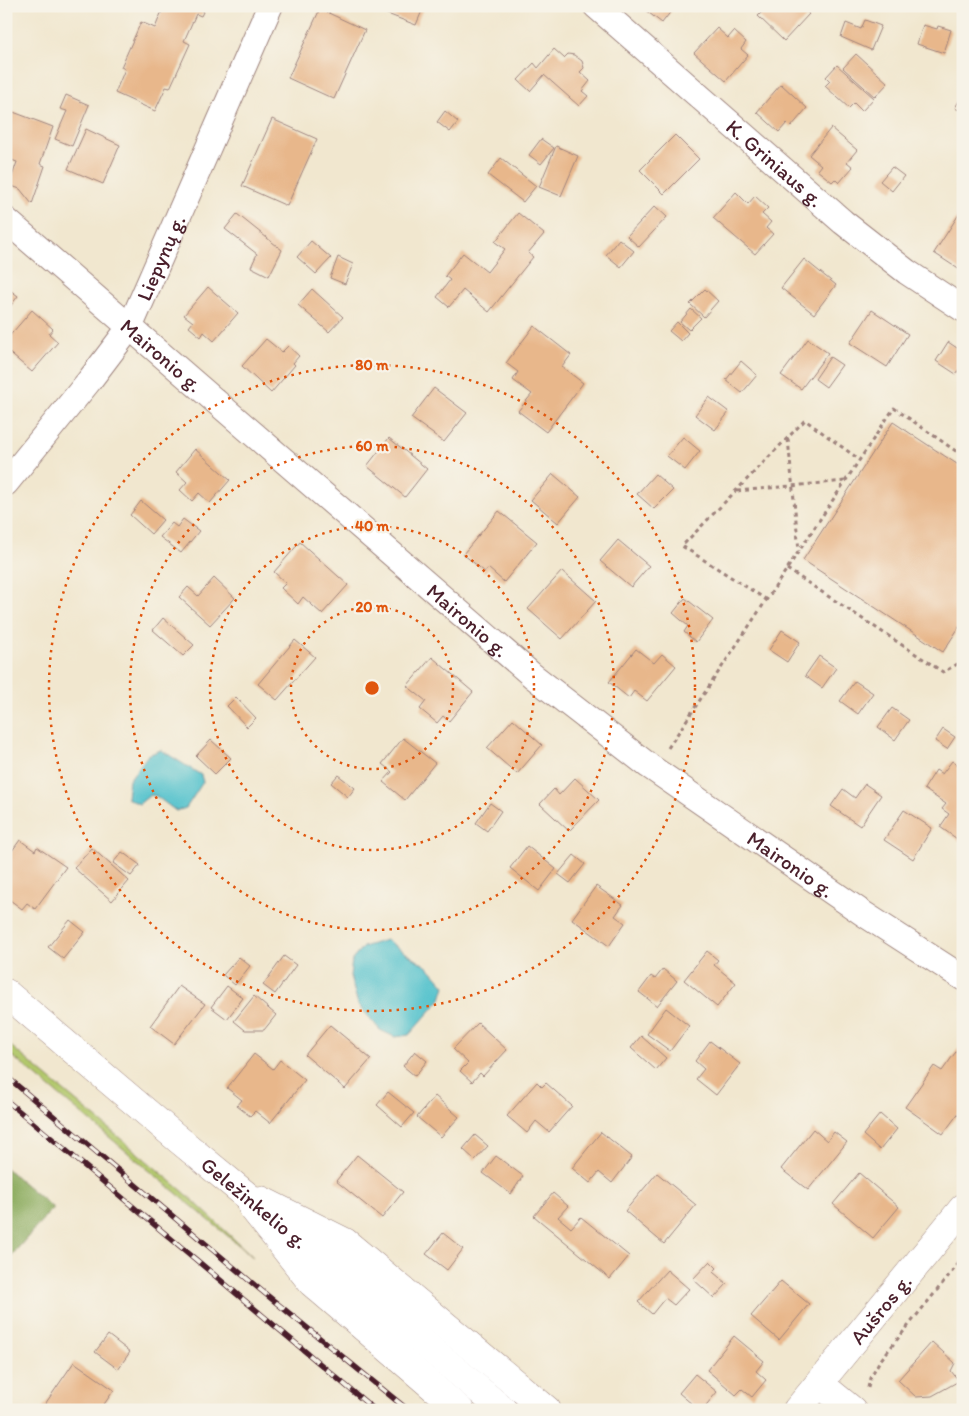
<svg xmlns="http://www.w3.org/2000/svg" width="969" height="1416" viewBox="0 0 969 1416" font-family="Itim,sans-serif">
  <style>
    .green { fill: #b1c76b; stroke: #7e734b }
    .forest { fill: #8cac5f; stroke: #6b6645 }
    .water { fill: #56c3cd; stroke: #50717c }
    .building { fill: #e8b78b }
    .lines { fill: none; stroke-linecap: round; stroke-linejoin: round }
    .minor-casing { stroke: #9e837d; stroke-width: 27 }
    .tertiary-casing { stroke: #9e837d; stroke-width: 29 }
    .primary-casing { stroke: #9e837d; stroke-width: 29 }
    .path { stroke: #9e837d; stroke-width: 3; stroke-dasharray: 4 4; stroke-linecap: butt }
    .minor { stroke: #fff; stroke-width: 25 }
    .tertiary { stroke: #fff; stroke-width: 28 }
    .primary { stroke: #fff; stroke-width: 28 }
    .rail-casing { stroke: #4a1f2b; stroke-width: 5.5 }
    .rail { stroke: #f7f3e8; stroke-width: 4; stroke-dasharray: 11; stroke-linecap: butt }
    .ring { fill: none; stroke: #e0560e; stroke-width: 2.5; stroke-dasharray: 2.5 5 }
    .labels { text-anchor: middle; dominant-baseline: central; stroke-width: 4.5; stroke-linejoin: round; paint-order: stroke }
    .street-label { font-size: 21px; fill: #4a1f2b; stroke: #f7f3e8 }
    .centre { fill: #e0560e; stroke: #f7f3e8; stroke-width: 2.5 }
    .ring-label { font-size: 15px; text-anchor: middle; font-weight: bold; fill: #e0560e; stroke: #f7f3e8; stroke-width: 4.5; stroke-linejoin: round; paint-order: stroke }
  </style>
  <rect width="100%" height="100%" fill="#f7f3e8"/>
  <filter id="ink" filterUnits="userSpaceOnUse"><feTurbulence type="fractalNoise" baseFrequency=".02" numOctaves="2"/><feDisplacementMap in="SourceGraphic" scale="10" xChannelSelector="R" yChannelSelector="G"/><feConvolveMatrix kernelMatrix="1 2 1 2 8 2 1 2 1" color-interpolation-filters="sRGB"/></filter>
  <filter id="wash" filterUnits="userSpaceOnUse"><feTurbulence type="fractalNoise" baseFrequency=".0096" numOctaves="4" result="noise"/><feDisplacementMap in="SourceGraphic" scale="20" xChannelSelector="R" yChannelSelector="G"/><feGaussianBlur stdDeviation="1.12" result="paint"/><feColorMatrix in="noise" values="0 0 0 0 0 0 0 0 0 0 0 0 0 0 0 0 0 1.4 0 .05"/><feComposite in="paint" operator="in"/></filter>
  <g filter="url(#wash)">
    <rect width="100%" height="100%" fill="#f1e7cf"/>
    <polygon class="green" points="6,1042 185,1193 253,1257 6,1051"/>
    <polygon class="forest" points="6,1168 53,1208 11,1256 6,1253"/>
    <g class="water">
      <polygon points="161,750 201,775 203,782 186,808 176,811 156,796 150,795 139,804 127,798 129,780 148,755"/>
      <polygon points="386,940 429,968 445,986 441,999 409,1035 395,1037 380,1030 358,1004 350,976 352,960 363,947"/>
    </g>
    <g id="blocks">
      <g class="building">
        <polygon points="164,6 206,6 201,16 196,14 184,41 190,44 170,88 166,87 155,111 115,93 125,69 121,67 141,22 155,28"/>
        <polygon points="384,6 424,6 416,25 382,12"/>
        <polygon points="640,6 675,6 662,23"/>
        <polygon points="768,6 801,6 809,14 784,41 758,16"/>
        <polygon points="320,9 365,30 334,99 288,78"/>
        <polygon points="865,20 881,26 871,50 841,37 846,23 861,29"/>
        <polygon points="923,25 937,29 938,26 951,30 944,53 917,44"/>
        <polygon points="717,28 728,38 734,31 746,42 741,49 748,55 726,81 694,53"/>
        <polygon points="554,49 564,58 568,54 574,55 582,61 584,68 580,72 590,81 582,91 588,96 579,106 544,75 530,91 518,80 534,63 538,68"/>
        <polygon points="856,54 888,83 875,97 843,68"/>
        <polygon points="837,65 874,98 862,111 854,103 849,108 825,86 830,81 826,77"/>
        <polygon points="781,84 807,108 791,127 787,123 779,132 757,112"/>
        <polygon points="963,94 963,112 955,108"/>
        <polygon points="66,95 89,105 72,146 55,139 67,111 60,109"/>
        <polygon points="8,110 53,127 40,164 45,166 32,204 20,189 9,185 17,162 6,158 6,116"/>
        <polygon points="445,111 458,122 450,132 437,122"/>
        <polygon points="272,119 317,139 287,206 242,186"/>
        <polygon points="831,128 857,150 847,162 853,167 839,183 835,179 832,182 817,170 821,165 809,155"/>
        <polygon points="86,129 120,145 103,184 68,169"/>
        <polygon points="675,135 699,159 664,194 640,170"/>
        <polygon points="541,139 554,148 541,164 529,155"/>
        <polygon points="556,146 578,156 561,196 539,187"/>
        <polygon points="501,158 536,186 523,202 488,175"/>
        <polygon points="892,167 904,176 892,191 880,181"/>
        <polygon points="736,192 748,204 755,196 768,208 762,214 771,222 766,228 773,234 755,254 713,218"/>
        <polygon points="655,206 667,217 639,247 627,236"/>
        <polygon points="963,208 963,272 934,253"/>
        <polygon points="518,213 544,234 528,253 533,257 489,312 463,290 449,307 437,297 450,280 445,276 463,253 487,272 505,249 495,242"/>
        <polygon points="237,214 282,250 269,276 251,267 257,254 225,229"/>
        <polygon points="619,239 634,251 621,267 606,255"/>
        <polygon points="311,241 331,258 316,274 297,257"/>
        <polygon points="338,257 353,264 345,284 330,278"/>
        <polygon points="804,259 836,285 814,314 781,288"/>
        <polygon points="6,287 18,296 6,312"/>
        <polygon points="208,287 238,313 214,341 204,332 201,337 189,327 193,322 184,315"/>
        <polygon points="312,289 343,317 329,332 298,305"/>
        <polygon points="705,289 718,301 704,317 690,304"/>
        <polygon points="691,309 701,318 689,330 680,322"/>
        <polygon points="32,310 53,329 49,334 58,342 32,372 6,350 6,340"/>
        <polygon points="872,310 908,334 887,367 850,343"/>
        <polygon points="677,322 688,333 681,341 669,331"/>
        <polygon points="534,326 571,355 562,367 583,383 546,432 518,411 532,394 513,380 518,372 506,363"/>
        <polygon points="266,339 282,352 288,346 299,356 293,363 295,365 271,393 242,366"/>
        <polygon points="808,339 828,353 801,389 781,375"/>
        <polygon points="948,342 963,352 963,363 956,374 936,361"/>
        <polygon points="830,357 842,365 826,387 815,379"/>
        <polygon points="741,361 757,375 742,393 726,380"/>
        <polygon points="434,388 467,413 444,442 411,418"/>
        <polygon points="709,397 729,412 715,430 695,415"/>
        <polygon points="893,422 963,468 963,621 943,652 803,560"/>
        <polygon points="683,437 700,451 685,470 667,456"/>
        <polygon points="389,438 427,469 405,497 367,466"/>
        <polygon points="195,449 230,480 210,503 199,493 192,501 180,490 187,482 176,472"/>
        <polygon points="553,474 580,497 558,523 531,500"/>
        <polygon points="655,474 673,490 654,509 637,494"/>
        <polygon points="141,501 163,520 151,534 130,515"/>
        <polygon points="499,511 537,542 504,582 488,568 485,572 463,554"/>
        <polygon points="183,519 199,531 181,553 160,537 172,523 177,527"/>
        <polygon points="618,540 649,566 631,587 600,561"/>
        <polygon points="300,542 348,585 322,614 303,597 298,604 281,588 286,583 274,572"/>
        <polygon points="562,571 596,601 562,639 528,609"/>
        <polygon points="214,578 235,598 210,625 179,597 188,587 198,596"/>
        <polygon points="685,598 713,620 696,642 684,632 688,626 673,613"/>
        <polygon points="163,618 194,645 183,656 153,630"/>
        <polygon points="782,630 800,642 787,662 769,650"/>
        <polygon points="295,640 315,657 277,700 258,684"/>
        <polygon points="636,649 654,663 662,654 676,666 647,701 634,691 629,698 609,682"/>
        <polygon points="819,656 836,668 822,688 805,676"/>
        <polygon points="432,657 473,692 449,721 443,716 437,723 420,709 426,701 407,686"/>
        <polygon points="855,681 873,693 858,714 840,701"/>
        <polygon points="236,697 256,718 247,727 227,706"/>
        <polygon points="892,708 909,720 895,740 878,727"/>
        <polygon points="513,719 542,745 517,774 487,748"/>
        <polygon points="943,729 955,737 947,749 935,741"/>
        <polygon points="403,738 435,763 405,800 383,782 392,772 382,764"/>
        <polygon points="211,740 231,758 215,774 196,756"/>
        <polygon points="952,761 963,768 963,843 940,827 949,814 942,809 946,804 924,789 936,770 942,774"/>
        <polygon points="338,775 355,788 348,797 331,783"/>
        <polygon points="575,778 599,800 569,831 540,804 554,789 559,795"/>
        <polygon points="865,784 881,795 860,826 831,806 843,789 855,798"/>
        <polygon points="490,803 501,811 487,831 476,823"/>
        <polygon points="904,810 932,828 913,859 884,840"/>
        <polygon points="20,840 35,851 37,847 66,867 35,909 27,903 22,909 6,897 6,859"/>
        <polygon points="527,846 556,869 539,891 510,868"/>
        <polygon points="92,848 129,881 112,901 74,868"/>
        <polygon points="122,852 140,865 131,876 113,863"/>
        <polygon points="574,855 585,864 570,883 558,874"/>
        <polygon points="596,886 623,905 615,916 625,923 609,946 572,919"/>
        <polygon points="70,920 85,932 63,959 48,947"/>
        <polygon points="707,951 718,960 714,965 736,983 717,1007 684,980"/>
        <polygon points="284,956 296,965 275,994 263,985"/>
        <polygon points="239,957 250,966 235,985 223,975"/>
        <polygon points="663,969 677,981 657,1006 639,992 651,976 655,979"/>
        <polygon points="179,986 205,1004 174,1044 150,1026"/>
        <polygon points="227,986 243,998 227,1019 211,1007"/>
        <polygon points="254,996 276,1015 264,1030 245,1030 234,1021"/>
        <polygon points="666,1008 689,1026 670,1051 647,1034"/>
        <polygon points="478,1023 507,1050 483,1076 480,1073 472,1082 460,1071 468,1063 453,1049"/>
        <polygon points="330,1025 371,1059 345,1089 305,1055"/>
        <polygon points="641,1036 666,1058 656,1070 631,1048"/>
        <polygon points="710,1041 740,1064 716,1095 696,1079 704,1069 695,1061"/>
        <polygon points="963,1042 963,1107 943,1134 905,1107 934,1066 942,1071"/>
        <polygon points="415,1051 427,1061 415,1076 403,1066"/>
        <polygon points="254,1054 273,1069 280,1060 305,1080 270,1123 255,1111 250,1116 237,1106 242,1100 227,1088"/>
        <polygon points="537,1082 542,1087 546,1083 572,1106 549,1132 536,1121 527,1133 507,1116"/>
        <polygon points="388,1092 414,1113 402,1127 377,1105"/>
        <polygon points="435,1096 459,1117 441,1137 417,1117"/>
        <polygon points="880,1114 897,1129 880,1150 863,1135"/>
        <polygon points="813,1129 827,1141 834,1132 847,1142 808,1190 781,1169"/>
        <polygon points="601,1132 632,1157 612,1183 599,1172 590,1183 572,1168"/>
        <polygon points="475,1135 488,1146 475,1160 463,1149"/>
        <polygon points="357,1155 403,1192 382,1218 336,1181"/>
        <polygon points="496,1156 523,1176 511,1194 483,1173"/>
        <polygon points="657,1173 696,1205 664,1244 625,1211"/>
        <polygon points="859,1173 899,1207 873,1238 833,1204"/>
        <polygon points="553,1193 568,1206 558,1217 571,1228 581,1217 629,1256 610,1279 534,1216"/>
        <polygon points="443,1233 463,1249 447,1270 426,1254"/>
        <polygon points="710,1261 717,1268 713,1272 727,1284 714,1298 693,1279"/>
        <polygon points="667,1270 689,1289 674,1305 665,1298 652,1314 638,1302"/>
        <polygon points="781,1281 809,1304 779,1340 751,1316"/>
        <polygon points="108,1335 130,1352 118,1369 95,1352"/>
        <polygon points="734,1336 764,1361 756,1371 766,1380 752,1397 742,1389 736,1395 707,1370"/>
        <polygon points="932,1342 955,1363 951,1371 959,1381 932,1396 916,1397 898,1380"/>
        <polygon points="74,1362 114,1390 100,1410 41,1410"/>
        <polygon points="695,1374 717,1392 702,1410 699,1410 679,1393"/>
      </g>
    </g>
  </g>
  <g filter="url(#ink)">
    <use href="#blocks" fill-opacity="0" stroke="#9e837d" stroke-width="1"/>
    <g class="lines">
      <g class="minor-casing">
        <g id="minor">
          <path id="s1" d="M596,6L843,222L907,272L963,309"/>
          <path id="s2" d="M6,220L533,676L649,766L864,914L963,978"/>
          <path id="s3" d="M6,483L89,381L130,327L270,6"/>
        </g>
      </g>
      <g class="tertiary-casing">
        <g id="tertiary">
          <polyline points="261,1200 345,1242 547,1410"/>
          <polyline points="252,1207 312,1283 460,1410"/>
          <polyline points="819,1383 852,1410"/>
          <path id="s4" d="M797,1410L963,1208"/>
        </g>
      </g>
      <g class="primary-casing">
        <g id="primary">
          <path id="s5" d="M6,993L178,1139L336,1269L503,1410"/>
        </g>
      </g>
      <g class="path">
        <polyline points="788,439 799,551"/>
        <polyline points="737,491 845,481"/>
        <polyline points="787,569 943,672 963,661"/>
        <polyline points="767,600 682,546 805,420 860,460"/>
        <polyline points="668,748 894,408 963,456"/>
        <polyline points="868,1388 870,1378 879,1362 963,1258"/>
      </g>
      <use href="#minor" class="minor"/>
      <use href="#tertiary" class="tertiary"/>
      <use href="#primary" class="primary"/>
      <g class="rail-casing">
        <g id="rail">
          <polyline points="6,1076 257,1287 408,1410"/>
          <polyline points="6,1100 375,1410"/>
        </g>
      </g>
      <use href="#rail" class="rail"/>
    </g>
  </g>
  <g class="ring">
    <circle cx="372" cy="688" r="81"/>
    <circle cx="372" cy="688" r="162"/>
    <circle cx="372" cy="688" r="242"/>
    <circle cx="372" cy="688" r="323"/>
  </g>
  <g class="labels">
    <g class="street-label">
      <text stroke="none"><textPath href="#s1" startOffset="238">K. Griniaus g.</textPath></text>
      <text stroke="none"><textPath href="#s3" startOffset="275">Liepynų g.</textPath></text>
      <text stroke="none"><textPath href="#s2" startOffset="206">Maironio g.</textPath></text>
      <text stroke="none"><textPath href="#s2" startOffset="611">Maironio g.</textPath></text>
      <text stroke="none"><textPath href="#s2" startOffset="1016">Maironio g.</textPath></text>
      <text stroke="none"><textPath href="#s5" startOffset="325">Geležinkelio g.</textPath></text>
      <text stroke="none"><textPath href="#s4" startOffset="131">Aušros g.</textPath></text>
    </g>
  </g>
  <circle cx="372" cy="688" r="8" class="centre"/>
  <g class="ring-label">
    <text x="372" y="370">80 m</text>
    <text x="372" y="451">60 m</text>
    <text x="372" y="531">40 m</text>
    <text x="372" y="612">20 m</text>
  </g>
  <rect width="969" height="1416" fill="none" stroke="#f7f3e8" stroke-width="25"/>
</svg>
